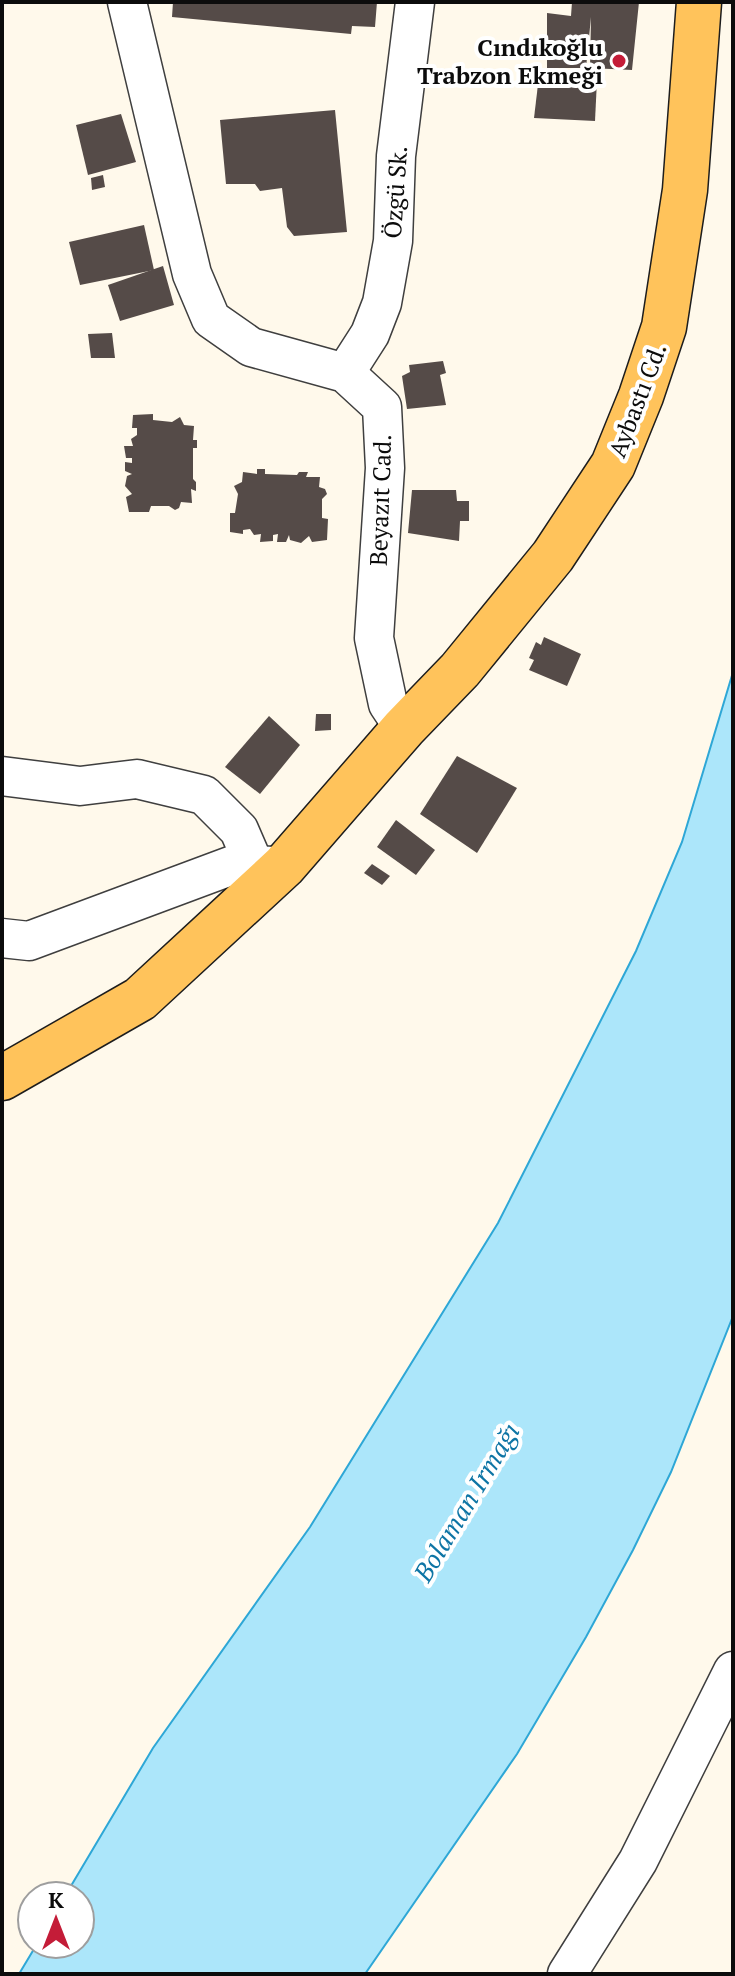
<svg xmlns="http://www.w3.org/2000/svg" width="735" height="1976" viewBox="0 0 735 1976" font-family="'PT Serif',serif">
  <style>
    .water { fill: #ace6fa; stroke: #2ea7d6; stroke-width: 2 }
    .building { fill: #554b48 }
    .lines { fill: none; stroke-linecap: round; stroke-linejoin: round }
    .minor-casing { stroke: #3f3f3f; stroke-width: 41 }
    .major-casing { stroke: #1d1d1d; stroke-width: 47 }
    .minor { stroke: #fff; stroke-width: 38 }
    .major { stroke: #ffc35b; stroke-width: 44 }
    .poi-dot { fill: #c41c38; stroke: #fff; stroke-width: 3 }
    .labels { text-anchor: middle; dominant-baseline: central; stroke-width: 8; stroke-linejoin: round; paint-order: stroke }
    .poi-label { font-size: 24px; font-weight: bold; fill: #0c0c0c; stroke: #fff; text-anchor: end }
    .street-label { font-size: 24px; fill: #0c0c0c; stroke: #fff }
    .water-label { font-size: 26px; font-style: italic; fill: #0e75a5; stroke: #fff }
  </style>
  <rect width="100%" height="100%" fill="#fff9eb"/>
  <polygon class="water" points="733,672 733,1316 671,1472 633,1550 586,1637 517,1754 365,1974 19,1974 37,1944 80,1944 80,1896 65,1896 153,1748 310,1527 498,1223 636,951 682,842"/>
  <g class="building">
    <polygon points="173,2 377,2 375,27 352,26 351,34 172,17"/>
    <polygon points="572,2 639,2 632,70 590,68 591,17 586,68 547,68 547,13 571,16"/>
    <polygon points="539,76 597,80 595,121 534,118"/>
    <polygon points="335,110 347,232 294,236 287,227 282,188 260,191 255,184 226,184 220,120"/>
    <polygon points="121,114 136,162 88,175 76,125"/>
    <polygon points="103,175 105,187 92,190 91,178"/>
    <polygon points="144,225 154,270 80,285 69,242"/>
    <polygon points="163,266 174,305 120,321 108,285"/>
    <polygon points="112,333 115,358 91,358 88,334"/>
    <polygon points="443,361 446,373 440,375 446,405 407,409 402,376 410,372 409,365"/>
    <polygon points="153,414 153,420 172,422 180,417 184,425 194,426 193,440 197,440 197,448 193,448 193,479 196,482 196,491 191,489 192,503 181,502 179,508 175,510 169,506 151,506 149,512 129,512 126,497 132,494 125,486 127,476 132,474 125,471 125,462 132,463 132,458 126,458 124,446 133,446 131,439 137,435 137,428 132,428 133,415"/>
    <polygon points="257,469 265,469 265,474 297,475 299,472 308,472 306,477 320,477 319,487 325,489 327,494 322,499 322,518 328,519 327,540 312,542 309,536 301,543 290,540 289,535 286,542 277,542 278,534 273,535 273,541 260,542 261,534 254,535 250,529 243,530 243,534 230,532 230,513 235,513 238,494 234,486 242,482 243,472 257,474"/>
    <polygon points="412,490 456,490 457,501 469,501 469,521 460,521 459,541 408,533"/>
    <polygon points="544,637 581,654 567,686 529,670 534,660 529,658 536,642 541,645"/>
    <polygon points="316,714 331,714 331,730 315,731"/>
    <polygon points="269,716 300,745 260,794 225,767"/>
    <polygon points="457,756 517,788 477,853 420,814"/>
    <polygon points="396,820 435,850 416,875 377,847"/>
    <polygon points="372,864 390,876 382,885 364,873"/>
  </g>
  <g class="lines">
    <g class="minor-casing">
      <g id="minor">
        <polyline points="127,2 192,274 211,319 251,347 345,373 382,407 385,468 374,638 388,704 404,728"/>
        <polyline points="345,373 370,334 382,303 393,241 396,156 415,2"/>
        <polyline points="2,776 80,786 137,779 204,795 239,830 255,867"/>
        <polyline points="2,938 29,941 233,865 284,866"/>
        <polyline points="567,1974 638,1861 733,1671"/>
      </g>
    </g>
    <g class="major-casing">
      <polyline id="major" points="2,1078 140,999 284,866 404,728 460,670 553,556 613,465 641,396 664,327 685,190 699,2"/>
    </g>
    <use href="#minor" class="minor"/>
    <use href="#major" class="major"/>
  </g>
  <circle class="poi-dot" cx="619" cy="61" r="8"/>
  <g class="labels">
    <g class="poi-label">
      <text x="603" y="47">Cındıkoğlu<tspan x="603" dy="28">Trabzon Ekmeği</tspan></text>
    </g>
    <g class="street-label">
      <text transform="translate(395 192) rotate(-86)">Özgü Sk.</text>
      <text transform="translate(637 400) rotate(-69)">Aybastı Cd.</text>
      <text transform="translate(380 500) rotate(-88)">Beyazıt Cad.</text>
    </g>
    <g class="water-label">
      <text transform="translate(466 1502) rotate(-59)">Bolaman Irmağı</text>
    </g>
  </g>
  <rect width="735" height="1976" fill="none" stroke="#0c0c0c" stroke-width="8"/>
  <g transform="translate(56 1920)"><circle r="38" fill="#ffffff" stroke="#9e9e9e" stroke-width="2"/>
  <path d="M0-6L14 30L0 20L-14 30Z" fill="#c41c38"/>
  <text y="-12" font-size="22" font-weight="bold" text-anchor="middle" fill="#0c0c0c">K</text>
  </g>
</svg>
